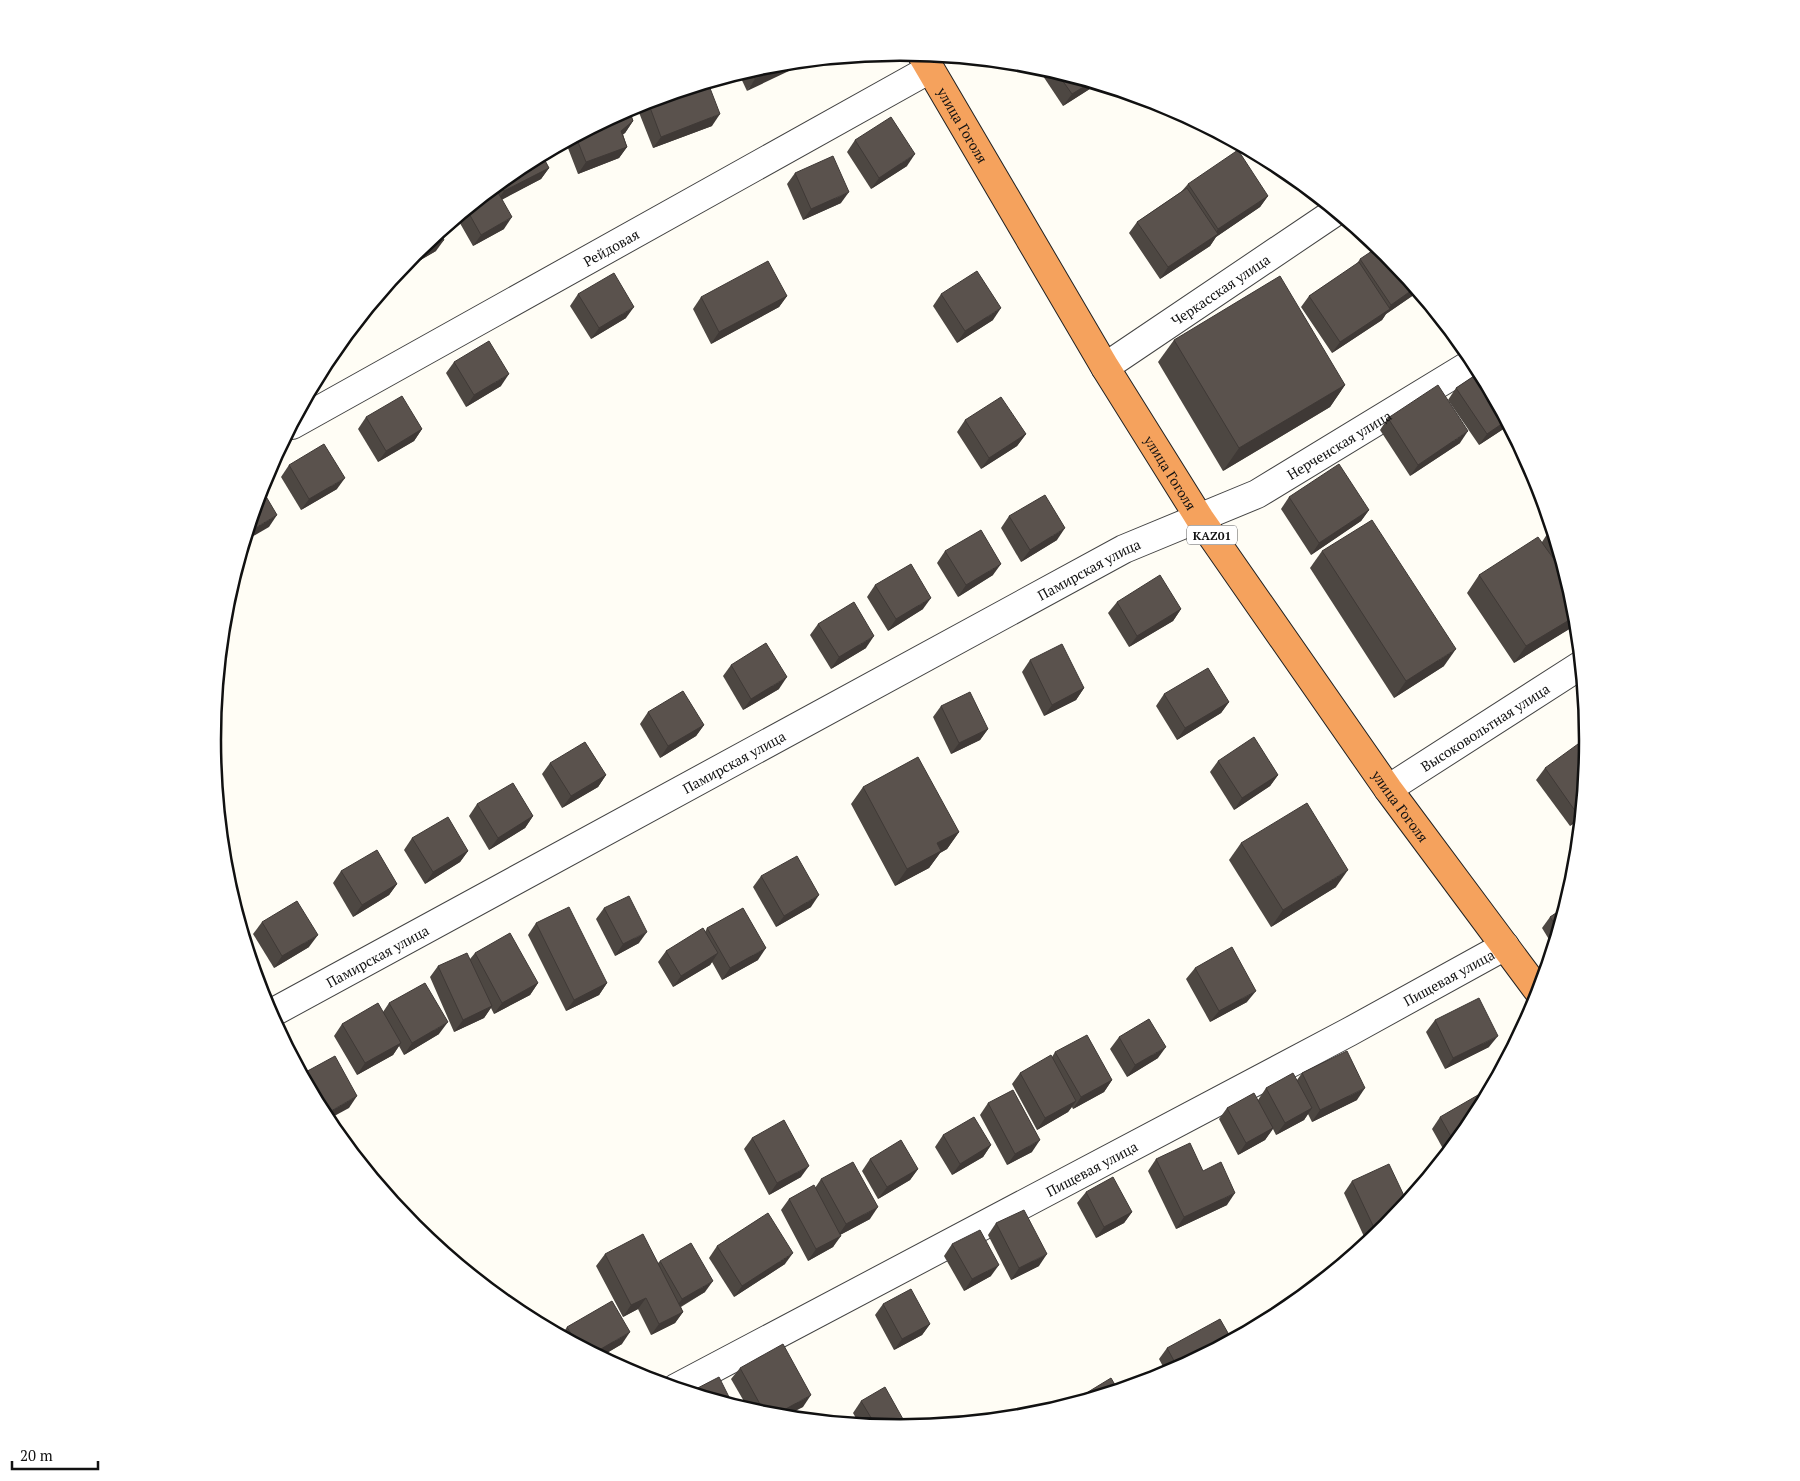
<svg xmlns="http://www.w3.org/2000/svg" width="1800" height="1481" viewBox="0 0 1800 1481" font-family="'PT Serif',serif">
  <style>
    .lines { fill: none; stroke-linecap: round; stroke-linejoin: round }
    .street-casing { stroke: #444; stroke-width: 30 }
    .highway-casing { stroke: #222; stroke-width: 30 }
    .street { stroke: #fff; stroke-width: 28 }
    .highway { stroke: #f5a25d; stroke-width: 28 }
    .wall { fill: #4d4742 }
    .shaded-wall { fill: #3f3936 }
    .building { fill: #5a524d; stroke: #3f3936 }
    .labels { text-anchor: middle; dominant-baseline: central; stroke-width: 5; stroke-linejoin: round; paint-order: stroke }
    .shield { fill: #fff; stroke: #585858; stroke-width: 1 }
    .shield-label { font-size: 12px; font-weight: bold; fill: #111 }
    .street-label { font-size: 14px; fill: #111; stroke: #fff }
    .rim { fill: none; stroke: #111; stroke-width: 2.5 }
  </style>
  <rect width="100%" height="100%" fill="#fffdf5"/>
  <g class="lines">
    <g class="street-casing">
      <g id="street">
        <path id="s1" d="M1105,367L1335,212"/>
        <path id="s2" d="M292,425L930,69"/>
        <path id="s3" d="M1388,789L1581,665"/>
        <path id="s4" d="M270,1014L1124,549L1257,494L1474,362"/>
        <path id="s5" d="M676,1388L1349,1032L1505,946"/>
      </g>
    </g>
    <g class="highway-casing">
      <g id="highway">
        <path id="s6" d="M922,55L1105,367L1200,519L1388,789L1539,992"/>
      </g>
    </g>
    <use href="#street" class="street"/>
    <use href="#highway" class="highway"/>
  </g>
  <g class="wall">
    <polygon points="766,66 747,91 739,74"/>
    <polygon points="1037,67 1096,85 1063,106"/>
    <polygon points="708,83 712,126 653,148 636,105"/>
    <polygon points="629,109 633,121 625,133 623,134 627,147 619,158 578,174 566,143"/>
    <polygon points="855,140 907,166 871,189 847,152"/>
    <polygon points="1273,164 1282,169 1290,175 1284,179"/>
    <polygon points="518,168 549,168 541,179 502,199 504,229 473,246 457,218"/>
    <polygon points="795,173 841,203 803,220 787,184"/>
    <polygon points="1188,184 1268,196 1260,207 1216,237 1210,246 1160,279 1129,233 1137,222 1181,192"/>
    <polygon points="436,251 405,269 404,266 414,254"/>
    <polygon points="1360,259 1418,292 1386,314 1382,320 1332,353 1301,307 1309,296 1356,265"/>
    <polygon points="578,294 626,318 591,339 570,306"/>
    <polygon points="941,294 993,320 957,343 933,306"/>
    <polygon points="787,296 779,307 711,344 693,309 701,297"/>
    <polygon points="1174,340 1345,385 1330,407 1223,471 1158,362"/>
    <polygon points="454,362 501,386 466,407 446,373"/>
    <polygon points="1480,372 1508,426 1479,445 1448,400 1456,388"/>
    <polygon points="366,417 422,429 414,441 378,462 358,429"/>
    <polygon points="1388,418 1460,443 1410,476 1380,430"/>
    <polygon points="965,420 1026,434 1017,446 981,469 957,432"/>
    <polygon points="289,465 337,489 301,510 281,477"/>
    <polygon points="1289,497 1369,510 1361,521 1311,555 1281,509"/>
    <polygon points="1009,516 1057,540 1021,562 1001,528"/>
    <polygon points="1551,528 1575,607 1577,624 1514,663 1467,593 1479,575 1542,542"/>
    <polygon points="945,551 993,575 958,597 937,563"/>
    <polygon points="1322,551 1444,666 1394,698 1310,568"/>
    <polygon points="875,585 923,609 888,631 867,597"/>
    <polygon points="1117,602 1181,609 1173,621 1129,647 1108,613"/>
    <polygon points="818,624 866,648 831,669 810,635"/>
    <polygon points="1030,660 1084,688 1076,700 1044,716 1022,672"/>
    <polygon points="731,665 779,689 743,710 723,676"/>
    <polygon points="1164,694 1229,702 1221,713 1177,740 1156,706"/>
    <polygon points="941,706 988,729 980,740 951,754 933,717"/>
    <polygon points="648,712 704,725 696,736 660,758 640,724"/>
    <polygon points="1586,756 1580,819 1570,826 1536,780 1545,768"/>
    <polygon points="1218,761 1278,775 1270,786 1234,810 1210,772"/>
    <polygon points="550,763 606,775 598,787 562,808 542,774"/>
    <polygon points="863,787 959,832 947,849 940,853 929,868 895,886 851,804"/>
    <polygon points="477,804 533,816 525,828 489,850 469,816"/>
    <polygon points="412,838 468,851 460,862 425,884 404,850"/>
    <polygon points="1241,843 1336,887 1271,927 1229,860"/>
    <polygon points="341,871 397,884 389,895 353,917 333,883"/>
    <polygon points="761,876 811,907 776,927 753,887"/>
    <polygon points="1565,907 1553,946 1542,928 1550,917"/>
    <polygon points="604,908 639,943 615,956 596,919"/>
    <polygon points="262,922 309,947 274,968 253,934"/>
    <polygon points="536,923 607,983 599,995 566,1011 528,935"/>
    <polygon points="707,928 758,960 722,980 712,962 710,965 673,987 658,962 666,951 705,932"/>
    <polygon points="475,953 538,983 530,995 494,1014 491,1008 484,1018 454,1032 430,977 438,966 470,959"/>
    <polygon points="1195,968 1247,1002 1210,1022 1186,979"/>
    <polygon points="389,1003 439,1034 404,1055 399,1046 393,1055 357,1075 334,1036 342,1024 383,1012"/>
    <polygon points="1435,1020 1489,1047 1445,1069 1426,1032"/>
    <polygon points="1119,1037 1158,1058 1127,1077 1110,1049"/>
    <polygon points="1055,1052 1112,1080 1104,1092 1073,1109 1072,1107 1068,1112 1037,1130 1012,1084 1020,1073 1052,1057"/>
    <polygon points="1302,1073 1357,1100 1312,1122 1308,1114 1304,1120 1276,1135 1273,1129 1265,1140 1238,1155 1219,1119 1227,1108 1258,1100 1266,1088 1297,1080"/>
    <polygon points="988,1103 1032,1152 1007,1165 980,1115"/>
    <polygon points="1440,1117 1472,1123 1448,1153 1446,1154 1432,1129"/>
    <polygon points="943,1135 991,1145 983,1157 952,1175 935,1147"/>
    <polygon points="752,1138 801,1177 769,1195 744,1149"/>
    <polygon points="870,1159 918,1169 910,1180 878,1199 862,1171"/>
    <polygon points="1156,1159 1203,1171 1227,1205 1176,1229 1148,1171"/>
    <polygon points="821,1179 870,1219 840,1235 833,1247 808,1261 781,1210 789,1199 815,1188"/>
    <polygon points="1352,1181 1386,1227 1367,1243 1344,1193"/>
    <polygon points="1086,1192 1132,1212 1124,1223 1096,1238 1077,1203"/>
    <polygon points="996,1223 1039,1266 1011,1280 988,1235"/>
    <polygon points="952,1244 991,1276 964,1291 944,1256"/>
    <polygon points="717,1246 785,1264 734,1297 709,1258"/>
    <polygon points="605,1254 658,1263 660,1261 705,1292 681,1307 683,1312 675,1323 651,1335 638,1309 623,1317 596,1266"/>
    <polygon points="1341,1265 1314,1286 1314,1285 1322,1273"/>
    <polygon points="883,1304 930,1324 922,1335 894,1350 875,1315"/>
    <polygon points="567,1327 622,1344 600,1357 561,1336"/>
    <polygon points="1232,1340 1167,1374 1159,1359 1167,1348"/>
    <polygon points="740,1368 803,1407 766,1415 749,1410 731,1379"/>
    <polygon points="1118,1390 1081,1401 1088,1392"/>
    <polygon points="861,1401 900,1428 860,1425 853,1413"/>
  </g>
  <g class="shaded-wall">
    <polygon points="810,61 747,91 755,79 789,63"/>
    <polygon points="1090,83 1096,85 1063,106 1072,94"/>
    <polygon points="720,114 712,126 653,148 661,137"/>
    <polygon points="633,121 625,133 613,142 621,131"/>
    <polygon points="627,147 619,158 578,174 586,162"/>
    <polygon points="915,154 907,166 871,189 879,178"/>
    <polygon points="549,168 541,179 496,203 504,191"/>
    <polygon points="1288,173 1290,175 1284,179"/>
    <polygon points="849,192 841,203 803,220 811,209"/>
    <polygon points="1268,196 1260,207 1216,237 1210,246 1160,279 1168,267 1212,238 1218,229"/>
    <polygon points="512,217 504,229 473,246 481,235"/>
    <polygon points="444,240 436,251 405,269 413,257"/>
    <polygon points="1415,288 1418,292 1386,314 1382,320 1332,353 1340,342 1386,311 1391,305"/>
    <polygon points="787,296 779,307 711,344 719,332"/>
    <polygon points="634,307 626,318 591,339 599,328"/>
    <polygon points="1001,308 993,320 957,343 965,331"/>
    <polygon points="509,374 501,386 466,407 474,395"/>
    <polygon points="1345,385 1330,407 1223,471 1239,448"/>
    <polygon points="1506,421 1508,426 1479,445 1487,434"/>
    <polygon points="422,429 414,441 378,462 386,451"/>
    <polygon points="1468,431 1460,443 1410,476 1418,465"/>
    <polygon points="1026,434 1017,446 981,469 989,458"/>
    <polygon points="345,478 337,489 301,510 309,499"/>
    <polygon points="1369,510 1361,521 1311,555 1319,543"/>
    <polygon points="277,515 269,527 245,541 247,533"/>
    <polygon points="1065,528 1057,540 1021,562 1030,550"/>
    <polygon points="1001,564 993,575 958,597 966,585"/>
    <polygon points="931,598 923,609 888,631 896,619"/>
    <polygon points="1181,609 1173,621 1129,647 1137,636"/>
    <polygon points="1576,616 1577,624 1576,625 1514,663 1526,646"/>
    <polygon points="874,636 866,648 831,669 839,657"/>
    <polygon points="1456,649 1444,666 1394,698 1406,681"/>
    <polygon points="787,677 779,689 743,710 751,699"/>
    <polygon points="1084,688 1076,700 1044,716 1052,705"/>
    <polygon points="1229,702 1221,713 1177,740 1185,728"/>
    <polygon points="704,725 696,736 660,758 668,746"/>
    <polygon points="988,729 980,740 951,754 959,743"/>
    <polygon points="606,775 598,787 562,808 571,796"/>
    <polygon points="1278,775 1270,786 1234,810 1242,798"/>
    <polygon points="1581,813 1580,819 1570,826 1578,815"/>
    <polygon points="533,816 525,828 489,850 498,838"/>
    <polygon points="959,832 947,849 940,853 929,868 895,886 907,869 937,843"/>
    <polygon points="468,851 460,862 425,884 433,872"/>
    <polygon points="1348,870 1336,887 1271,927 1283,910"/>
    <polygon points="397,884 389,895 353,917 362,905"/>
    <polygon points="819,895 811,907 776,927 784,916"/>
    <polygon points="647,932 639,943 615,956 623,944"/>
    <polygon points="318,935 309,947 274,968 282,956"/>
    <polygon points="766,948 758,960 722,980 730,968"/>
    <polygon points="718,953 710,965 673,987 681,976"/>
    <polygon points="538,983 530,995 494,1014 502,1003"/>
    <polygon points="607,983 599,995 566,1011 574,1000"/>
    <polygon points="1256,991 1247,1002 1210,1022 1219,1011"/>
    <polygon points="492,1006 484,1018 454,1032 463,1020"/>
    <polygon points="448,1022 439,1034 404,1055 412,1043"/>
    <polygon points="1498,1036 1489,1047 1445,1069 1453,1058"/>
    <polygon points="401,1043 393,1055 357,1075 365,1063"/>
    <polygon points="1166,1047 1158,1058 1127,1077 1135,1065"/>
    <polygon points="1112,1080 1104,1092 1073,1109 1081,1097"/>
    <polygon points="1365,1088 1357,1100 1312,1122 1320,1110"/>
    <polygon points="357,1096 349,1108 327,1120 324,1115"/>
    <polygon points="1076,1101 1068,1112 1037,1130 1045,1118"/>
    <polygon points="1312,1108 1304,1120 1276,1135 1285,1123"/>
    <polygon points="1273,1128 1265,1140 1238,1155 1246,1143"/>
    <polygon points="1040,1140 1032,1152 1007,1165 1015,1154"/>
    <polygon points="1458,1140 1448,1153 1446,1154 1454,1142"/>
    <polygon points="991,1145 983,1157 952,1175 960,1164"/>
    <polygon points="809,1166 801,1177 769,1195 777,1183"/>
    <polygon points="918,1169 910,1180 878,1199 887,1187"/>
    <polygon points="1235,1193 1227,1205 1176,1229 1184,1217"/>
    <polygon points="878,1207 870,1219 838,1236 846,1224"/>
    <polygon points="1403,1207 1393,1220 1390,1213"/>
    <polygon points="1132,1212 1124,1223 1096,1238 1104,1227"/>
    <polygon points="1387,1227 1369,1241 1376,1232"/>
    <polygon points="841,1236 833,1247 808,1261 816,1249"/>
    <polygon points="793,1253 785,1264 734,1297 742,1286"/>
    <polygon points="1047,1254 1039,1266 1011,1280 1019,1268"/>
    <polygon points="999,1265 991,1276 964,1291 972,1279"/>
    <polygon points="713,1281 705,1292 674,1310 682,1299"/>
    <polygon points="646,1298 638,1309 623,1317 631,1305"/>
    <polygon points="683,1312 675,1323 651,1335 659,1324"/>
    <polygon points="930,1324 922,1335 894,1350 902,1339"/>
    <polygon points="630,1332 622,1344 600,1357 594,1353"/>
    <polygon points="811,1395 803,1407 784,1417 773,1416"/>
  </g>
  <g class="building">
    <polygon points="789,63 755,79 751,70 766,66"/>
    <polygon points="1057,73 1090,83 1072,94"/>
    <polygon points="708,83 720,114 661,137 648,102"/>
    <polygon points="629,109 633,121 621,131 627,147 586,162 576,137"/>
    <polygon points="891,117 915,154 879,178 855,140"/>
    <polygon points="1238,150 1268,196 1218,229 1188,184"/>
    <polygon points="542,155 549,168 504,191 500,183 518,168"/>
    <polygon points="833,156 849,192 811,209 795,173"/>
    <polygon points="495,187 512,217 481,235 467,210"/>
    <polygon points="1187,188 1218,234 1168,267 1137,222"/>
    <polygon points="440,232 444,240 413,257 412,256 414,254"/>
    <polygon points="1378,247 1387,254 1415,288 1391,305 1360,259"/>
    <polygon points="768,261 787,296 719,332 701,297"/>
    <polygon points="1359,262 1390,309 1340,342 1309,296"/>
    <polygon points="977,271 1001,308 965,331 941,294"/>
    <polygon points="614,273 634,307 599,328 578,294"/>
    <polygon points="1280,276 1345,385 1239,448 1174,340"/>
    <polygon points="489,341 509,374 474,395 454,362"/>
    <polygon points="1480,372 1506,421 1487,434 1456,388"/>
    <polygon points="1438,385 1468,431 1418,465 1388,418"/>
    <polygon points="402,396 422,429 386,451 366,417"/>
    <polygon points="1001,397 1026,434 989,458 965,420"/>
    <polygon points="324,444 345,478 309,499 289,465"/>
    <polygon points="1339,464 1369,510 1319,543 1289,497"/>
    <polygon points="261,488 277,515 247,533"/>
    <polygon points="1045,495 1065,528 1030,550 1009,516"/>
    <polygon points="1372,520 1456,649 1406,681 1322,551"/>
    <polygon points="981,530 1001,564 966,585 945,551"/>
    <polygon points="1538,537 1566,576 1575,607 1576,616 1526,646 1479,575"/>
    <polygon points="911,564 931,598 896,619 875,585"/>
    <polygon points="1160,575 1181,609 1137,636 1117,602"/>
    <polygon points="854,602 874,636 839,657 818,624"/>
    <polygon points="766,643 787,677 751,699 731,665"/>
    <polygon points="1062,644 1084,688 1052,705 1030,660"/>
    <polygon points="1208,668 1229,702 1185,728 1164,694"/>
    <polygon points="683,691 704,725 668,746 648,712"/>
    <polygon points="970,692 988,729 959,743 941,706"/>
    <polygon points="1254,737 1278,775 1242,798 1218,761"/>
    <polygon points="585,742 606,775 571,796 550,763"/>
    <polygon points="1578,744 1586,756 1581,813 1578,815 1545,768"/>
    <polygon points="918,757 959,832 937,843 941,851 907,869 863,787"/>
    <polygon points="513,783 533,816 498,838 477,804"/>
    <polygon points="1307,803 1348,870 1283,910 1241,843"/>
    <polygon points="448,817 468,851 433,872 412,838"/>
    <polygon points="377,850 397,884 362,905 341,871"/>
    <polygon points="797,856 819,895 784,916 761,876"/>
    <polygon points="629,896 647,932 623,944 604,908"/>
    <polygon points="297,901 318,935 282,956 262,922"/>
    <polygon points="569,907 607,983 574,1000 536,923"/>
    <polygon points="1565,907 1558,929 1550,917"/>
    <polygon points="743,908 766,948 730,968 707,928"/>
    <polygon points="703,928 718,953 681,976 666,951"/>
    <polygon points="510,933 538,983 502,1003 475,953"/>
    <polygon points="1232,947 1256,991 1219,1011 1195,968"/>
    <polygon points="467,953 492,1006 463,1020 438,966"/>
    <polygon points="425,983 448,1022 412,1043 389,1003"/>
    <polygon points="1479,998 1498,1036 1453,1058 1435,1020"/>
    <polygon points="378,1003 401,1043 365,1063 342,1024"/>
    <polygon points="1149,1019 1166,1047 1135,1065 1119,1037"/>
    <polygon points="1087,1035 1112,1080 1081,1097 1055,1052"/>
    <polygon points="1347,1051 1365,1088 1320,1110 1302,1073"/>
    <polygon points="1051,1055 1076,1101 1045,1118 1020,1073"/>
    <polygon points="335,1056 357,1096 324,1115 302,1074"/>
    <polygon points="1293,1073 1312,1108 1285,1123 1266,1088"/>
    <polygon points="1013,1090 1040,1140 1015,1154 988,1103"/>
    <polygon points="1254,1093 1273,1128 1246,1143 1227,1108"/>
    <polygon points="1478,1095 1482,1104 1472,1123 1458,1140 1454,1142 1440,1117"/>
    <polygon points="974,1117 991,1145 960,1164 943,1135"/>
    <polygon points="784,1120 809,1166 777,1183 752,1138"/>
    <polygon points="901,1140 918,1169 887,1187 870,1159"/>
    <polygon points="1190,1143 1203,1171 1221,1162 1235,1193 1184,1217 1156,1159"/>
    <polygon points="853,1162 878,1207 846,1224 821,1179"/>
    <polygon points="1389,1164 1407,1202 1403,1207 1390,1213 1393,1219 1387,1227 1376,1232 1352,1181"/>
    <polygon points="1113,1177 1132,1212 1104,1227 1086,1192"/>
    <polygon points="814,1185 841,1236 816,1249 789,1199"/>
    <polygon points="1024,1210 1047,1254 1019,1268 996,1223"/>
    <polygon points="768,1213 793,1253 742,1286 717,1246"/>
    <polygon points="980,1230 999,1265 972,1279 952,1244"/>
    <polygon points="643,1234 683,1312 659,1324 646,1298 631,1305 605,1254"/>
    <polygon points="691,1243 713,1281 682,1299 660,1261"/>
    <polygon points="1341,1265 1324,1278 1322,1273"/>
    <polygon points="911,1289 930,1324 902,1339 883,1304"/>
    <polygon points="612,1301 630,1332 594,1353 577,1344 567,1327"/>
    <polygon points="1220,1319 1232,1340 1178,1368 1167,1348"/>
    <polygon points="783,1344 811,1395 773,1416 766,1415 740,1368"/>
    <polygon points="719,1377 733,1405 690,1392"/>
    <polygon points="1111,1378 1118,1390 1091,1398 1088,1392"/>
    <polygon points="885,1387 908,1428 900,1428 876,1426 861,1401"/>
  </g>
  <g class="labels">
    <rect class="shield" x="1187" y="525.5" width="50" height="19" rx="4"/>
    <g class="shield-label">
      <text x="1212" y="535">KАZ01</text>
    </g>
    <g class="street-label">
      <text stroke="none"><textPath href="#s6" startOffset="81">улица Гоголя</textPath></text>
      <text stroke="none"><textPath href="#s2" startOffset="365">Рейдовая</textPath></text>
      <text stroke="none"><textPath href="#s1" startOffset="139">Черкасская улица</textPath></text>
      <text stroke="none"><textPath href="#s4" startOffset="1212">Нерченская улица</textPath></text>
      <text stroke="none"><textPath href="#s6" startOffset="486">улица Гоголя</textPath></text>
      <text stroke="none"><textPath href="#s4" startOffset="932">Памирская улица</textPath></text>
      <text stroke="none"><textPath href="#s3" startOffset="115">Высоковольтная улица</textPath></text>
      <text stroke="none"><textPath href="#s4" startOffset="528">Памирская улица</textPath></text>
      <text stroke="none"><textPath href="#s6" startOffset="891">улица Гоголя</textPath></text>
      <text stroke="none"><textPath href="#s4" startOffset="122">Памирская улица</textPath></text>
      <text stroke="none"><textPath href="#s5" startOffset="875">Пищевая улица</textPath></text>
      <text stroke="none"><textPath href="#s5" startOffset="470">Пищевая улица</textPath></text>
    </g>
  </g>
  <path d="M0 0H1800V1481H0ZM221 740a679 679 0 1 1 1358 0a679 679 0 1 1-1358 0Z" fill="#fff" fill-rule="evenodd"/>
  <path class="rim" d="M221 740a679 679 0 1 1 1358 0a679 679 0 1 1-1358 0Z"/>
  <path d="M12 1461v8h86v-8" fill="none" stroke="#111111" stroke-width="2.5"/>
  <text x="20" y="1461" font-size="15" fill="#111111" stroke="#ffffff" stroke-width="4" paint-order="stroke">20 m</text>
</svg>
